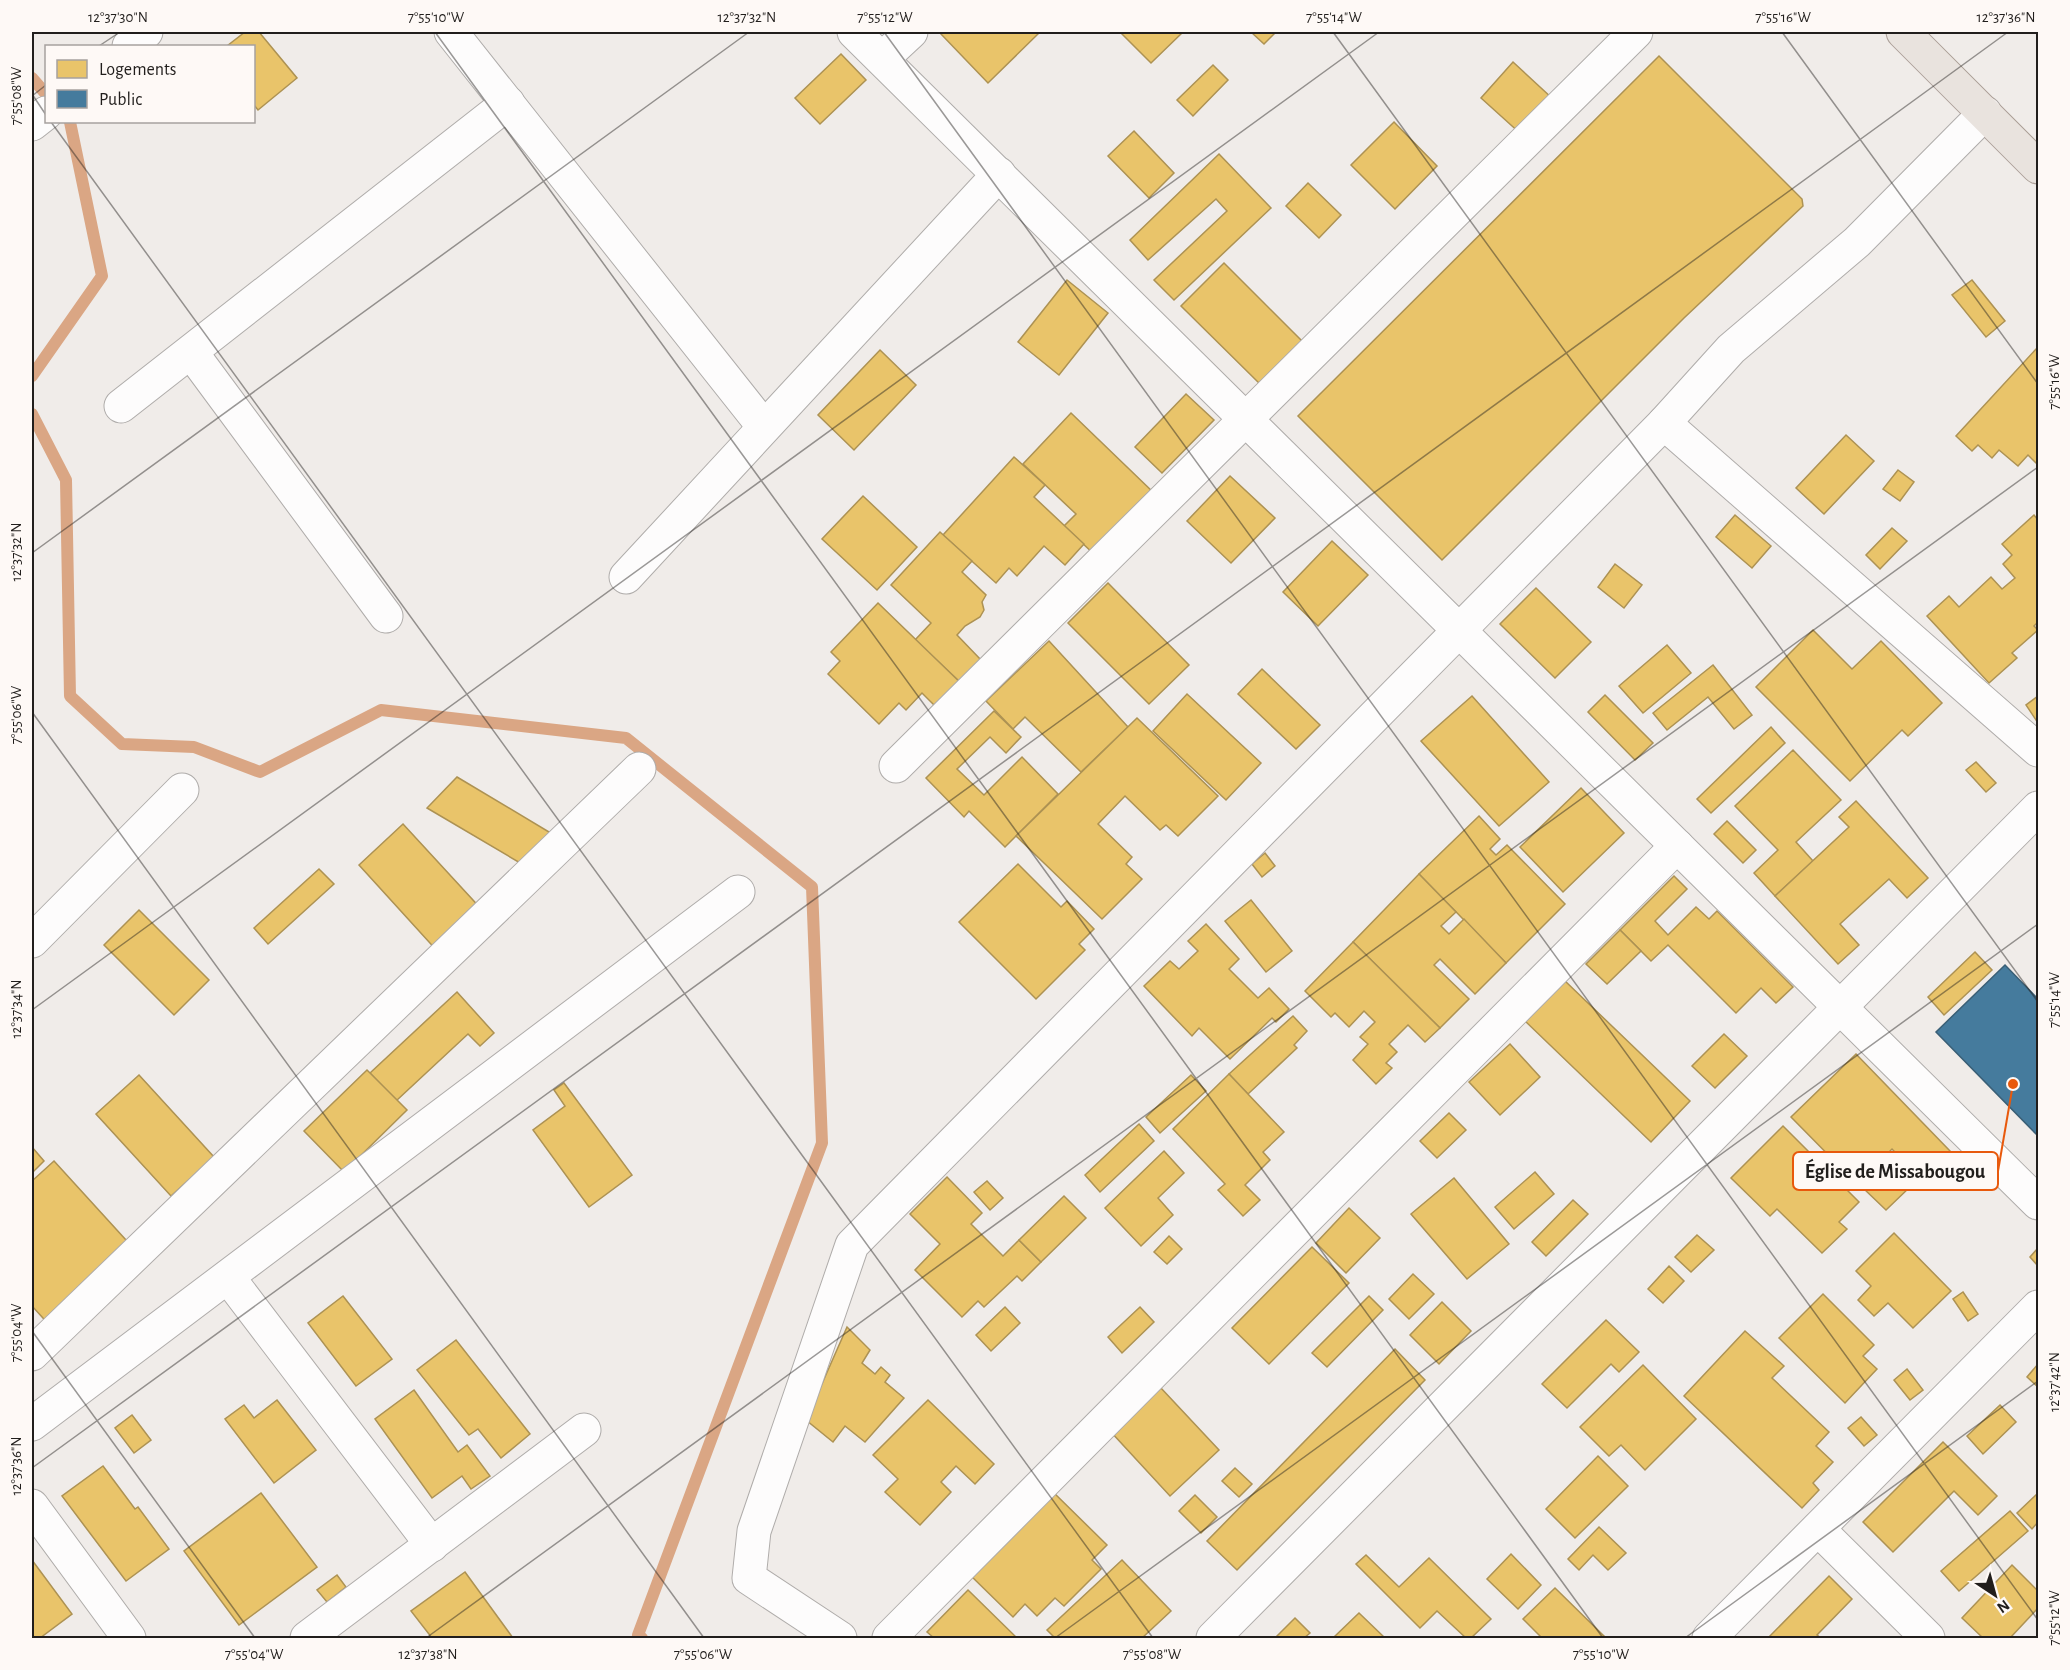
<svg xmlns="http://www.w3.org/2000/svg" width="2070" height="1670" viewBox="0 0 2070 1670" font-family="'Alegreya Sans',sans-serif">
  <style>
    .homes { fill: #e9c46a; stroke: #ad9253; stroke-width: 1.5 }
    .public { fill: #457b9d; stroke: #3a5f76; stroke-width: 1.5 }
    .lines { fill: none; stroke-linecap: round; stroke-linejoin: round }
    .stream { stroke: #daa684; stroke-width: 12 }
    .minor-casing { stroke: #afacaa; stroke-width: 35 }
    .primary-casing { stroke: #aa9e96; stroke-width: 35 }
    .minor { stroke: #fdfcfc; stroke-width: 33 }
    .primary { stroke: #e9e3de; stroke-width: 33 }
    .ticks { fill: none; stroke: #211e1c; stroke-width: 1.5; stroke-opacity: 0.45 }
    .leader { fill: none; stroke: #e8590c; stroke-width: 2 }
    .callout-dot { fill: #e8590c; stroke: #fef9f6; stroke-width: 2 }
    .callout { fill: #fef9f6; stroke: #e8590c; stroke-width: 2 }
    .callout-label { font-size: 20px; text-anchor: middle; font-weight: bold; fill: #211e1c }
    .neatline { fill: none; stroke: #211e1c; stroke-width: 2 }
    .ticks-label { font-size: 15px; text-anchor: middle; fill: #211e1c }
  </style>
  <rect width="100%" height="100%" fill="#f0ece9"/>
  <g class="homes">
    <polygon points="245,32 259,32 297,78 258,110 254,105 254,46 227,46"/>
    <polygon points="942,32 1040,32 988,83 940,33"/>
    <polygon points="1120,32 1183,32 1151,63"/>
    <polygon points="1251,32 1276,32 1264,44"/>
    <polygon points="841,54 866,80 820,124 795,98"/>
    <polygon points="1659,56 1802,199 1803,206 1684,318 1442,560 1298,416"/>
    <polygon points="1513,62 1553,99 1522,135 1481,98"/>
    <polygon points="1213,65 1228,80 1193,116 1177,100"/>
    <polygon points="1394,122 1437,166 1395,209 1351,165"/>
    <polygon points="1134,131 1174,173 1149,198 1108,156"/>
    <polygon points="1219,154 1271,208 1174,300 1154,280 1227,211 1216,199 1148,260 1130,240"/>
    <polygon points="1308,183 1341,215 1319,238 1286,206"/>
    <polygon points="1224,263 1304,343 1262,386 1181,306"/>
    <polygon points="1067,280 1108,313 1059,375 1018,342"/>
    <polygon points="1972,280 2005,321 1986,337 1952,295"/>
    <polygon points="2037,348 2038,349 2038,465 2028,455 2018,466 1999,450 1992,458 1978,445 1972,451 1956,436"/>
    <polygon points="880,350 916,385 854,450 818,415"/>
    <polygon points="1186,394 1214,420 1162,473 1135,447"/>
    <polygon points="1071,413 1155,494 1096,556 1064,526 1076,514 1023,464"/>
    <polygon points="1846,435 1874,461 1824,514 1796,488"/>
    <polygon points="1014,457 1045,485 1034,497 1084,544 1065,565 1044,546 1017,576 1009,568 996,583 943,535"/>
    <polygon points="1898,470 1914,482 1900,501 1883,489"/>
    <polygon points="1230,476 1275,518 1231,563 1187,521"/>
    <polygon points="863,496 917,547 877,590 822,539"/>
    <polygon points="1735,515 1771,546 1752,568 1716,537"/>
    <polygon points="2034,515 2038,520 2038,622 2034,626 2038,630 2012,653 2017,658 1989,683 1927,616 1949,596 1959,607 1991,577 2002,589 2015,578 2003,564 2012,555 2002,544"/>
    <polygon points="1892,528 1907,541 1880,569 1866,555"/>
    <polygon points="940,532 972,561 962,572 986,595 982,602 984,610 980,617 965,626 957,635 982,661 961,683 915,640 931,623 891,585"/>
    <polygon points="1332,541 1368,575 1318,626 1283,592"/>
    <polygon points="1615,564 1642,585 1624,608 1598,587"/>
    <polygon points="1108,583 1189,665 1149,704 1068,623"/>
    <polygon points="1536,588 1591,642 1555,678 1500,624"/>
    <polygon points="878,603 968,690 944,715 922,693 906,710 899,703 879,724 828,674 840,661 831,652"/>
    <polygon points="1813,630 1852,669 1881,641 1942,703 1908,736 1902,730 1850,781 1756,687"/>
    <polygon points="1049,641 1128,727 1081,772 1025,717 1013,729 986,701"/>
    <polygon points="1667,645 1691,673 1643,713 1619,686"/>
    <polygon points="1713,665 1752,715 1734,729 1708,697 1667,730 1653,713"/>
    <polygon points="1262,669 1320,725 1296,749 1238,694"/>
    <polygon points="1187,694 1261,763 1226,800 1153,731"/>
    <polygon points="1605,695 1653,743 1635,760 1588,712"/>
    <polygon points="1472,696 1549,782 1499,826 1421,741"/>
    <polygon points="2038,696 2038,723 2026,705"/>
    <polygon points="994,711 1021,737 1006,753 990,737 957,769 984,795 1022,757 1058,794 1005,847 969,811 964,817 926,778"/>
    <polygon points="1137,718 1218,796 1178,836 1166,825 1160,830 1125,796 1098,824 1132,857 1126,864 1142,879 1102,919 1016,836"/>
    <polygon points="1771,727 1785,743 1711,813 1697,799"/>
    <polygon points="1793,750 1841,800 1796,842 1813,861 1775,896 1754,873 1778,850 1735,806"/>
    <polygon points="1976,762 1996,783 1986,792 1966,770"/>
    <polygon points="457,777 554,835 527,867 427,808"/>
    <polygon points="1581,788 1624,833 1563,892 1520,847"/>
    <polygon points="1856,801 1928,878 1907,898 1889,879 1840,924 1859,945 1838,964 1775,896 1849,827 1839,817"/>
    <polygon points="1479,816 1500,839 1490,849 1496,855 1507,845 1565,904 1506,963 1419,874"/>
    <polygon points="1727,821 1756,850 1743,863 1714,834"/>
    <polygon points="403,824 484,912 439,953 359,865"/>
    <polygon points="1265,853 1275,866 1262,877 1252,864"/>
    <polygon points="1018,864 1061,907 1067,901 1094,929 1079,944 1085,950 1036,999 959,922"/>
    <polygon points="319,869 334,884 268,944 254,928"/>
    <polygon points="1419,874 1456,912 1441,926 1449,934 1464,919 1506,963 1475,994 1440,959 1434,965 1469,999 1440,1028 1353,942"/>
    <polygon points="1674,876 1687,889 1655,921 1668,935 1696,907 1709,919 1717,911 1793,987 1776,1003 1761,988 1736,1013 1668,945 1651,961 1620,930"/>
    <polygon points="1251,900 1292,951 1266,972 1225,921"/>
    <polygon points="139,910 209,980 174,1015 104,945"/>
    <polygon points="1206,924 1239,959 1229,969 1258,998 1269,988 1289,1009 1276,1022 1272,1018 1230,1059 1199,1028 1192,1036 1144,986 1170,961 1179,969 1198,951 1188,941"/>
    <polygon points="1620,930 1641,951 1607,984 1586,964"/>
    <polygon points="1353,942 1440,1028 1425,1042 1408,1025 1389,1044 1397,1052 1386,1063 1392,1068 1376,1084 1353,1060 1368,1044 1360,1037 1375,1022 1364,1011 1349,1027 1335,1013 1331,1017 1305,991"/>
    <polygon points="1975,952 1992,970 1944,1015 1928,997"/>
    <polygon points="1564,980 1690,1101 1651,1142 1525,1021"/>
    <polygon points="457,992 494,1033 480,1046 468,1034 396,1101 370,1073"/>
    <polygon points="1293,1016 1307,1031 1294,1045 1297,1048 1248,1094 1229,1074"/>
    <polygon points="1724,1034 1747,1056 1715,1088 1692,1066"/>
    <polygon points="1510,1044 1540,1077 1500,1115 1469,1082"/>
    <polygon points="1856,1054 1950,1151 1921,1179 1892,1149 1857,1184 1791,1117"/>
    <polygon points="367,1070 407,1110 344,1172 304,1131"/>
    <polygon points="1229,1074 1284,1132 1263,1152 1270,1160 1245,1185 1260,1200 1243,1216 1218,1190 1225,1184 1173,1129"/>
    <polygon points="139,1075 214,1157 171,1196 96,1114"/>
    <polygon points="1191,1075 1206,1091 1160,1133 1146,1117"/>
    <polygon points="564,1083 632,1175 589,1207 533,1130 565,1106 554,1090"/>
    <polygon points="1449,1113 1466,1130 1437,1158 1420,1141"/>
    <polygon points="1139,1124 1154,1141 1100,1192 1085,1175"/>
    <polygon points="1783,1126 1859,1202 1839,1222 1847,1229 1822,1253 1777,1209 1770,1216 1731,1178"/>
    <polygon points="32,1147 44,1161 32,1173"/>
    <polygon points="1164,1151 1184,1173 1158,1198 1173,1215 1141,1246 1105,1208"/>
    <polygon points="54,1161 136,1251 52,1328 32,1306 32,1181"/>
    <polygon points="1888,1162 1911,1186 1886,1210 1863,1188"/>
    <polygon points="1535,1172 1554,1194 1514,1229 1495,1207"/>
    <polygon points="947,1177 982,1213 971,1224 1003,1256 1019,1240 1041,1262 1022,1281 1017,1276 984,1307 978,1301 962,1317 915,1270 940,1244 910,1214"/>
    <polygon points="1454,1178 1509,1244 1467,1279 1411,1214"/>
    <polygon points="987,1181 1003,1198 990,1210 974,1192"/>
    <polygon points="1064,1196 1086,1218 1041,1262 1019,1240"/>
    <polygon points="1573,1200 1588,1214 1546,1256 1532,1242"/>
    <polygon points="1349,1208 1380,1238 1346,1273 1316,1243"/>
    <polygon points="1894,1233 1951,1291 1913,1328 1888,1303 1874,1316 1858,1300 1871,1286 1856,1271"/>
    <polygon points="1697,1235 1714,1250 1691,1272 1675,1257"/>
    <polygon points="1169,1236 1182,1249 1167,1264 1154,1252"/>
    <polygon points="1312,1247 1349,1283 1269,1364 1232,1328"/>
    <polygon points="2038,1248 2038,1266 2030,1257"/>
    <polygon points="1669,1266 1684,1281 1663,1303 1648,1289"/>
    <polygon points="1413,1274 1434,1294 1409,1319 1389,1299"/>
    <polygon points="1963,1292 1978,1314 1968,1321 1953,1299"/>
    <polygon points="1823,1294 1874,1345 1863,1356 1877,1369 1845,1403 1779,1338"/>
    <polygon points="343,1296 392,1359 356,1386 308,1323"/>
    <polygon points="1369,1296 1383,1310 1327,1367 1312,1353"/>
    <polygon points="1442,1302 1471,1331 1439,1364 1410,1335"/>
    <polygon points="1005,1307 1020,1323 991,1351 976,1335"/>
    <polygon points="1140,1307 1154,1322 1122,1353 1108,1337"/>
    <polygon points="1606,1320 1639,1352 1619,1372 1611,1364 1567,1408 1542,1384"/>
    <polygon points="847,1327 870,1350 862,1363 875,1374 881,1367 890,1375 885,1382 904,1398 865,1442 845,1426 833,1442 806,1420"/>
    <polygon points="1745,1331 1784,1366 1772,1378 1829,1432 1816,1446 1833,1462 1813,1483 1819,1490 1802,1508 1684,1396"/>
    <polygon points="456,1340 530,1434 501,1458 478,1429 469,1435 417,1370"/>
    <polygon points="1395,1349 1425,1380 1237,1570 1207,1541"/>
    <polygon points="2038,1364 2038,1387 2027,1377"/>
    <polygon points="1643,1365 1696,1419 1645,1470 1621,1445 1609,1456 1580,1427"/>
    <polygon points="1907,1369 1923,1390 1910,1400 1894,1380"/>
    <polygon points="1160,1387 1219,1450 1170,1496 1111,1432"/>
    <polygon points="414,1390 458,1452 467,1445 490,1476 471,1489 462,1476 432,1498 375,1419"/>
    <polygon points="277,1400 316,1450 274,1483 225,1419 244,1405 254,1418"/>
    <polygon points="928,1400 994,1464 975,1484 956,1466 941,1482 951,1492 920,1525 885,1492 898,1479 873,1455"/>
    <polygon points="2000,1405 2016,1422 1983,1454 1967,1436"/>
    <polygon points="132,1415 151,1440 134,1453 115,1428"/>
    <polygon points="1861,1417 1877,1435 1864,1446 1848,1428"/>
    <polygon points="1943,1442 1997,1496 1978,1515 1954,1491 1893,1552 1863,1522"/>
    <polygon points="1598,1456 1628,1486 1575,1538 1546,1509"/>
    <polygon points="103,1466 135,1509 138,1507 169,1549 126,1581 62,1496"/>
    <polygon points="1235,1468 1252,1484 1239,1497 1222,1481"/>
    <polygon points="1050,1489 1107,1545 1092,1560 1101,1569 1064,1606 1055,1598 1037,1616 1025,1604 1013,1617 967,1572"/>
    <polygon points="261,1493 317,1567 239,1625 184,1551"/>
    <polygon points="2038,1493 2038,1522 2032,1529 2017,1513"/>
    <polygon points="1195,1495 1217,1517 1201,1533 1179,1511"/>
    <polygon points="2010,1511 2028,1531 1959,1591 1941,1571"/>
    <polygon points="1599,1527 1626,1553 1608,1570 1593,1555 1579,1570 1568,1559"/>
    <polygon points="1511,1554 1541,1585 1518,1609 1487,1579"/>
    <polygon points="1366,1555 1399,1587 1429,1558 1491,1619 1471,1638 1466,1638 1437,1611 1420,1628 1356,1564"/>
    <polygon points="32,1560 72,1614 40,1638 32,1638"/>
    <polygon points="1122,1560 1171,1611 1142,1638 1055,1638 1047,1630"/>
    <polygon points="2012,1565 2038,1591 2038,1608 2010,1638 1983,1638 1962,1618"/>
    <polygon points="465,1572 513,1638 432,1638 411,1611"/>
    <polygon points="337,1575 346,1587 327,1602 317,1590"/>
    <polygon points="1829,1576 1852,1599 1817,1635 1821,1638 1768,1638"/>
    <polygon points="1555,1588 1606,1638 1542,1638 1523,1619"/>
    <polygon points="968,1590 1017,1638 934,1638 927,1632"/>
    <polygon points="1359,1613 1385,1638 1333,1638"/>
    <polygon points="1295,1618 1310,1633 1304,1638 1275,1638"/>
  </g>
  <polygon class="public" points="2005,965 2038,999 2038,1136 1936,1032"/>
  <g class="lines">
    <g class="stream">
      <polyline points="32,78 46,94"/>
      <polyline points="32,376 102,276 70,122"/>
      <polyline points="32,414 66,480 70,696 122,744 194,747 260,772 381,710 626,738 812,887 822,1143 638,1635 642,1638"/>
    </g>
    <g class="minor-casing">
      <g id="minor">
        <polyline points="451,32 764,427"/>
        <polyline points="854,32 2038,1203"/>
        <polyline points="129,46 146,32"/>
        <polyline points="882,59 911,32"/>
        <polyline points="32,124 46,113"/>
        <polyline points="191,352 386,616"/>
        <polyline points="121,406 508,103"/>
        <polyline points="1664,423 2038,750"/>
        <polyline points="626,577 999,174"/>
        <polyline points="896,766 1636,32"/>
        <polyline points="32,941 182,790"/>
        <polyline points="228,1277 432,1545"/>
        <polyline points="32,1354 639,769"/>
        <polyline points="32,1424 738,892"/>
        <polyline points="32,1506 129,1638"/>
        <polyline points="1818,1529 1928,1638"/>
        <polyline points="307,1638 584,1430"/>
        <polyline points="840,1638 749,1578 754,1531 852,1245 1664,423 1731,349 1857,242 1985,113"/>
        <polyline points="889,1638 1677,846"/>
        <polyline points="1213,1638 2038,808"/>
        <polyline points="1709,1638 2038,1307"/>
      </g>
    </g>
    <g class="primary-casing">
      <polyline id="primary" points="1903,32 2038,167"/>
    </g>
    <use href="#minor" class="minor"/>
    <use href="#primary" class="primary"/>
  </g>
  <path class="ticks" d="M435,32L1603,1638M884,32L2038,1620M1333,32L2038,1002M1782,32L2038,384M99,46L120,32M32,94L46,115M32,96L46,85M51,122L1153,1638M32,553L749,32M32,712L704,1638M32,1010L1379,32M32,1331L255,1638M32,1468L2008,32M426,1638L2038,467M1055,1638L2038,924M1685,1638L2038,1381"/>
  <path class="leader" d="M2013 1084L1998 1171"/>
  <circle class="callout-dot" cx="2013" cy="1084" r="6"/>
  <rect class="callout" x="1793" y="1152" width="205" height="38" rx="6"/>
  <g class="callout-label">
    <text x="1895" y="1178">Église de Missabougou</text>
  </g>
  <rect width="2070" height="1670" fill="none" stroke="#fef9f6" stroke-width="66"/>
  <rect x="45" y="45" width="210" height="78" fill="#fef9f6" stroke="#a6a19f" stroke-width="1.5"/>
  <rect x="57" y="60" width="30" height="18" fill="#e9c46a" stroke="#a6a19f" stroke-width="1.5"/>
  <text x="99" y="75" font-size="18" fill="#211e1c">Logements</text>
  <rect x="57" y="90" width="30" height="18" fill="#457b9d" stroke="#a6a19f" stroke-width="1.5"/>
  <text x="99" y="105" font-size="18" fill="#211e1c">Public</text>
  <g transform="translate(1995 1595) rotate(144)" stroke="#fef9f6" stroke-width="4.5" paint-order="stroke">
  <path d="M0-4.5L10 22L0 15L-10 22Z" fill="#211e1c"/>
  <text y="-9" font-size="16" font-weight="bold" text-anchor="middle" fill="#211e1c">N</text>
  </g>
  <rect x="33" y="33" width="2004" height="1604" class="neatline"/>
  <g class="ticks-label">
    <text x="118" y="22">12°37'30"N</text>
    <text x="436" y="22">7°55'10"W</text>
    <text x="747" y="22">12°37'32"N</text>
    <text x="885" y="22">7°55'12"W</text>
    <text x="1334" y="22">7°55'14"W</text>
    <text x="1783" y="22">7°55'16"W</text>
    <text x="2006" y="22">12°37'36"N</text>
    <text transform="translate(16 96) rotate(-90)" y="5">7°55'08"W</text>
    <text transform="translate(2054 382) rotate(-90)" y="5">7°55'16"W</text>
    <text transform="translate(16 552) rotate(-90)" y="5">12°37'32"N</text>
    <text transform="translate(16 715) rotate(-90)" y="5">7°55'06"W</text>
    <text transform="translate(2054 1000) rotate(-90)" y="5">7°55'14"W</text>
    <text transform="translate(16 1009) rotate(-90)" y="5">12°37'34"N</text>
    <text transform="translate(16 1333) rotate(-90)" y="5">7°55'04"W</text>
    <text transform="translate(2054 1382) rotate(-90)" y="5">12°37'42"N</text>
    <text transform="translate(16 1466) rotate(-90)" y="5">12°37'36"N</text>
    <text transform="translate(2054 1618) rotate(-90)" y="5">7°55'12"W</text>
    <text x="254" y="1659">7°55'04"W</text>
    <text x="428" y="1659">12°37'38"N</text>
    <text x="703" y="1659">7°55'06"W</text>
    <text x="1152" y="1659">7°55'08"W</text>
    <text x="1601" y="1659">7°55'10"W</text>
  </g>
</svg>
